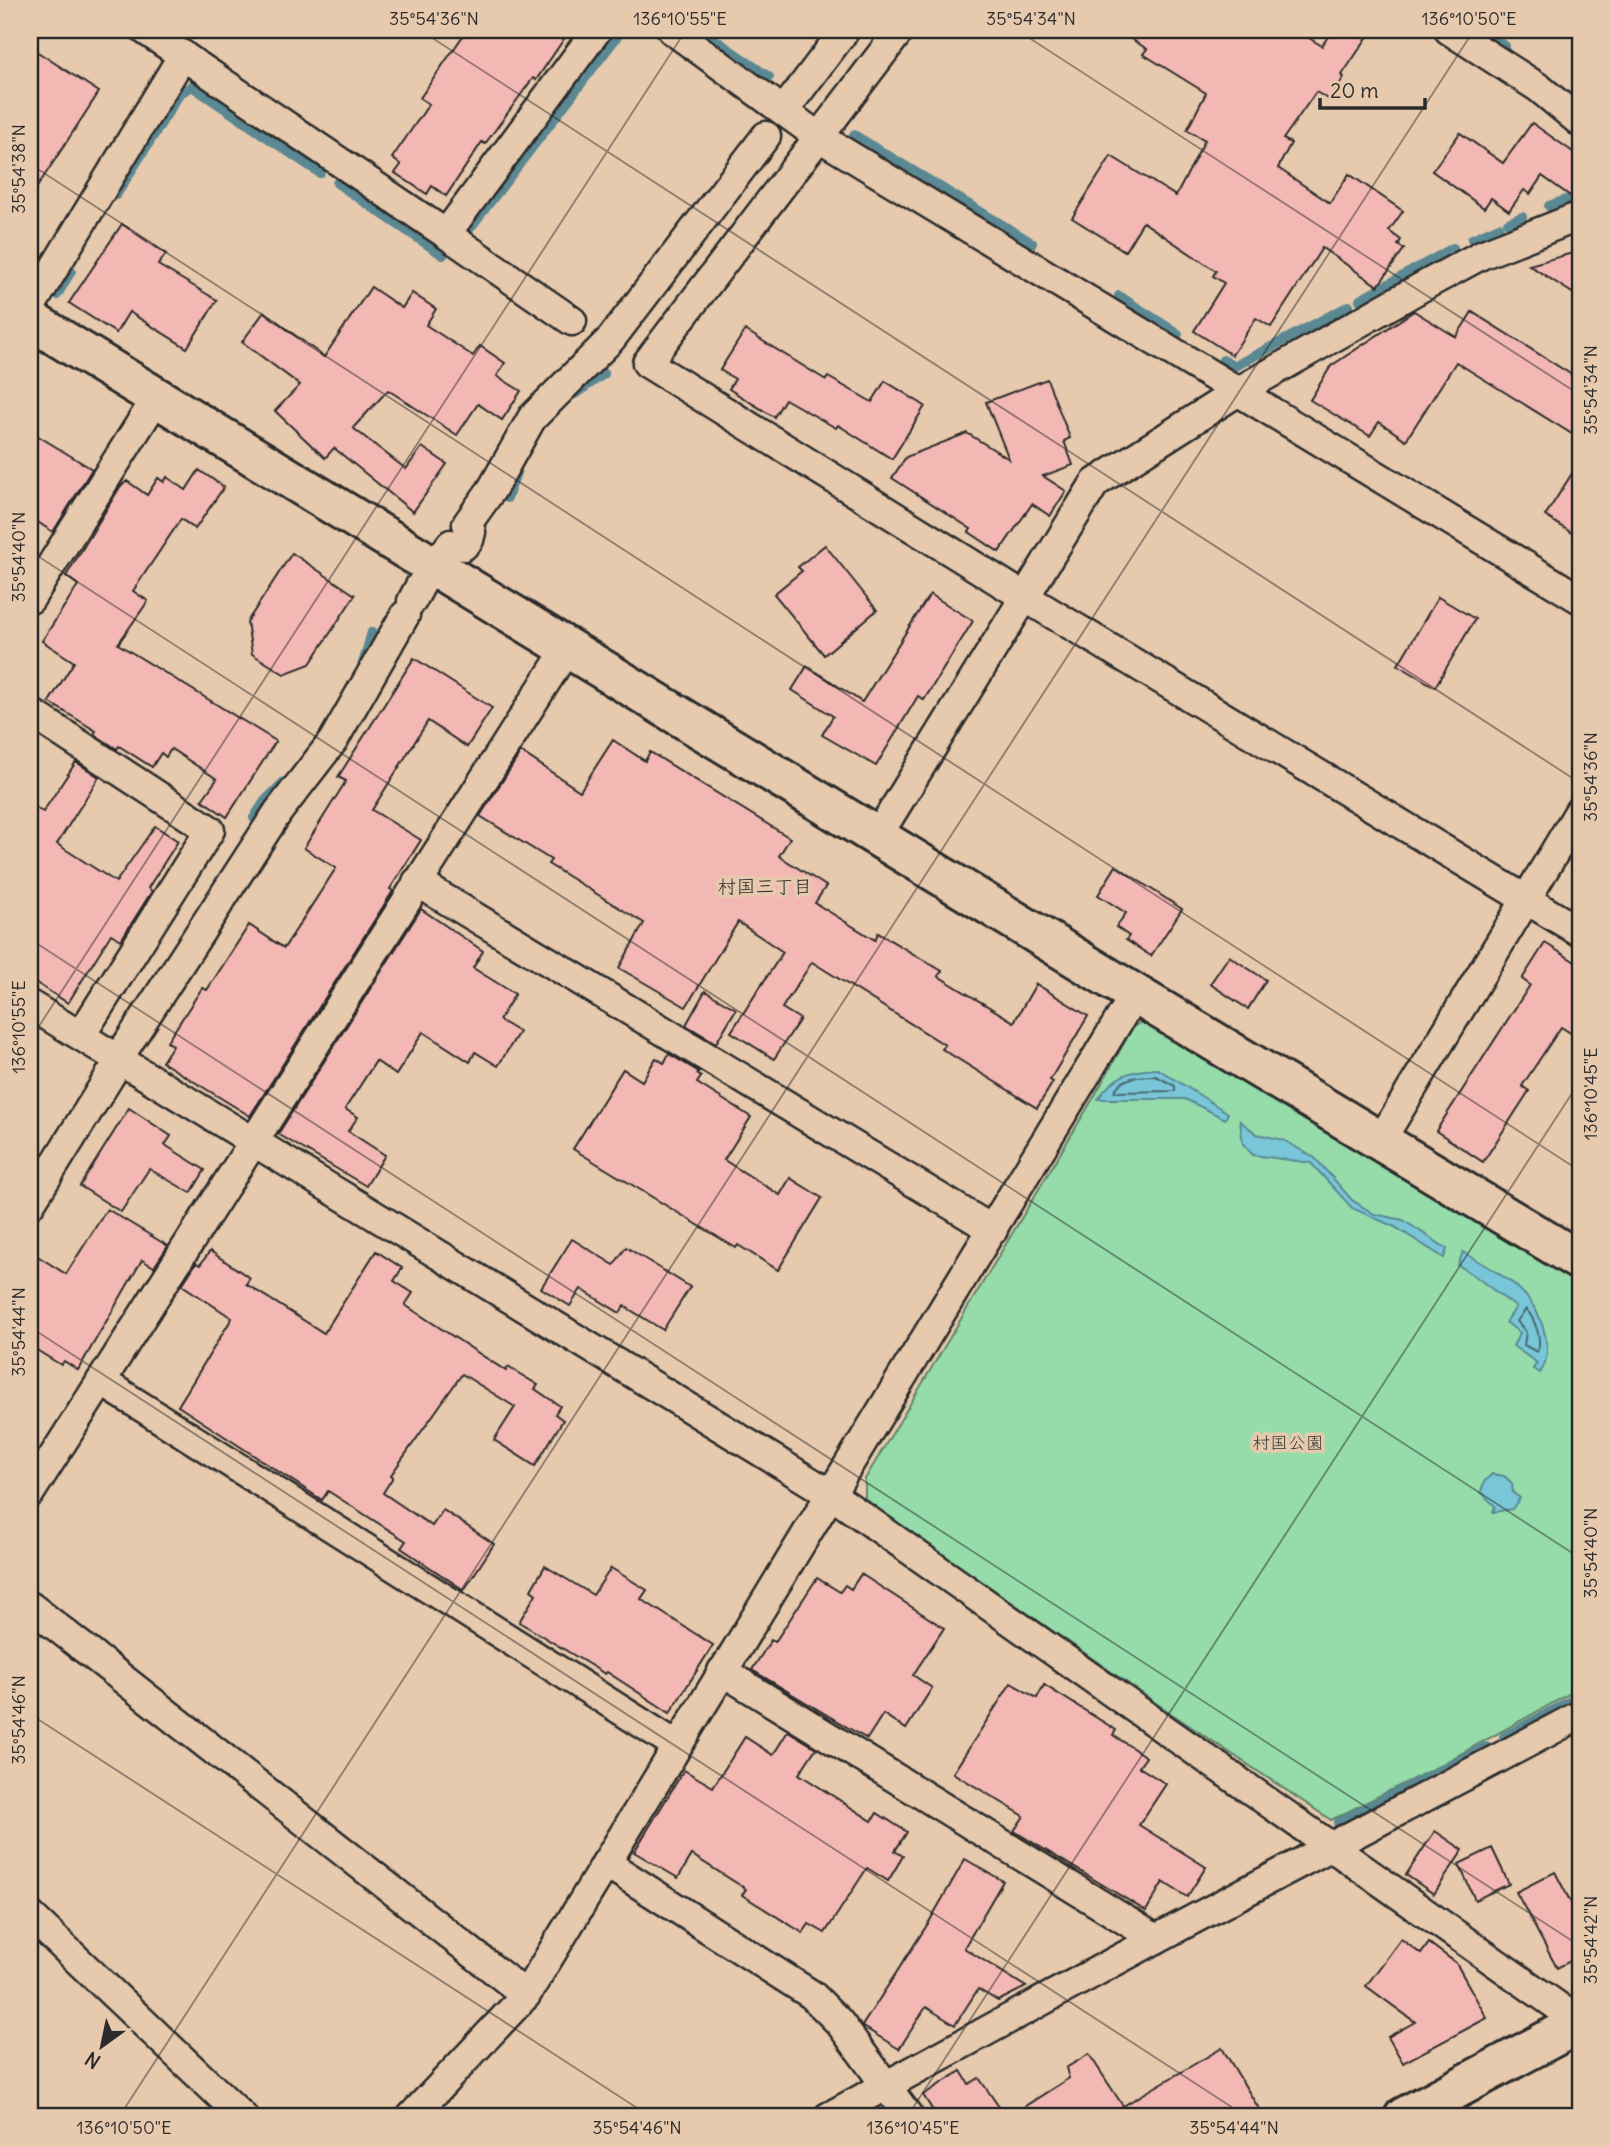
<svg xmlns="http://www.w3.org/2000/svg" width="1610" height="2147" viewBox="0 0 1610 2147" font-family="Delius,'Klee One',sans-serif">
  <style>
    .green { fill: #95dcaa; stroke: #60846a; stroke-width: 2 }
    .water { fill: #79c6d8; stroke: #5a8893; stroke-width: 2 }
    .lines { fill: none; stroke-linecap: round; stroke-linejoin: round }
    .shore { stroke: #4a6970; stroke-width: 2 }
    .stream { stroke: #5a8893; stroke-width: 10 }
    .building { fill: #f4b8b4; stroke: #2b2b2b; stroke-width: 2 }
    .street-casing { stroke: #2b2b2b; stroke-width: 33 }
    .secondary-casing { stroke: #2b2b2b; stroke-width: 44 }
    .street { stroke: #e7caae; stroke-width: 28 }
    .secondary { stroke: #e7caae; stroke-width: 38 }
    .ticks { fill: none; stroke: #2b2b2b; stroke-width: 2; stroke-opacity: 0.45 }
    .labels { text-anchor: middle; dominant-baseline: central; stroke-width: 7; stroke-linejoin: round; paint-order: stroke }
    .park-label { font-size: 18px; fill: #363d38; stroke: #e7caae }
    .neighbourhood-label { font-size: 19px; fill: #2b2b2b; stroke: #e7caae }
    .neatline { fill: none; stroke: #2b2b2b; stroke-width: 2.5 }
    .ticks-label { font-size: 18px; text-anchor: middle; fill: #2b2b2b }
  </style>
  <rect width="100%" height="100%" fill="#e7caae"/>
  <filter id="ink" filterUnits="userSpaceOnUse"><feTurbulence type="fractalNoise" baseFrequency=".0143" numOctaves="2"/><feDisplacementMap in="SourceGraphic" scale="14" xChannelSelector="R" yChannelSelector="G"/><feConvolveMatrix kernelMatrix="1 2 1 2 8 2 1 2 1" color-interpolation-filters="sRGB"/></filter>
  <g filter="url(#ink)">
    <polygon class="green" points="1143,1021 1154,1021 1580,1282 1580,1688 1437,1767 1331,1820 1169,1712 865,1500 865,1479 1094,1097 1133,1027"/>
    <g class="water">
      <path d="M1158,1069L1228,1113L1225,1119L1185,1099H1098C1114,1075 1130,1070 1158,1069Z"/>
      <polygon points="1240,1121 1257,1134 1283,1140 1315,1158 1352,1200 1374,1214 1403,1220 1447,1249 1444,1258 1395,1227 1352,1208 1311,1163 1253,1155 1243,1144"/>
      <path d="M1463,1252C1498,1273 1533,1288 1544,1331C1548,1346 1549,1359 1540,1373L1533,1369L1537,1363L1513,1346L1520,1333L1506,1322L1516,1307C1496,1293 1480,1278 1458,1265Z"/>
      <polygon points="1492,1474 1504,1476 1512,1483 1513,1493 1520,1498 1512,1509 1493,1512 1495,1506 1481,1492 1484,1482"/>
    </g>
    <g class="lines">
      <g class="shore">
        <path d="M1156,1076L1175,1086V1091L1114,1092C1121,1076 1141,1076 1156,1076Z"/>
        <path d="M1526,1309C1535,1319 1543,1341 1537,1352L1524,1345L1526,1332L1517,1321Z"/>
      </g>
      <g class="stream">
        <polyline points="701,30 769,77"/>
        <polyline points="1476,30 1505,46"/>
        <polyline points="854,135 1032,243"/>
        <polyline points="337,183 443,255"/>
        <polyline points="116,195 180,93 192,86 320,173"/>
        <polyline points="1549,206 1580,195"/>
        <polyline points="1508,223 1522,217"/>
        <polyline points="464,236 619,34"/>
        <polyline points="1472,239 1499,227"/>
        <polyline points="57,295 71,271"/>
        <polyline points="1119,296 1178,334"/>
        <polyline points="1360,300 1453,248"/>
        <polyline points="1223,360 1235,366 1349,306"/>
        <polyline points="575,394 604,374"/>
        <polyline points="507,498 517,470"/>
        <polyline points="362,667 372,632"/>
        <polyline points="254,818 265,801 284,782"/>
        <polyline points="1504,1737 1580,1696"/>
        <polyline points="1338,1823 1486,1747"/>
      </g>
    </g>
    <g class="building">
      <polygon points="467,30 570,30 536,80 533,78 485,144 482,142 446,196 432,186 427,194 395,173 401,165 392,158 429,104 420,98"/>
      <polygon points="1117,30 1296,30 1322,46 1332,30 1372,30 1342,75 1344,77 1330,100 1316,92 1283,139 1291,143 1278,168 1330,203 1349,174 1403,211 1389,231 1401,240 1398,245 1404,249 1378,286 1322,248 1271,327 1256,318 1232,355 1194,331 1224,283 1213,276 1216,271 1143,222 1125,251 1072,218 1111,156 1176,196 1205,140 1187,130 1206,93 1143,54 1147,49"/>
      <polygon points="30,47 99,92 30,198"/>
      <polygon points="1532,123 1580,157 1580,200 1576,200 1542,176 1530,194 1524,190 1509,211 1491,198 1484,208 1432,171 1460,133 1503,163"/>
      <polygon points="122,224 166,254 158,265 217,300 187,348 129,312 116,333 69,303"/>
      <polygon points="1580,251 1580,298 1529,265"/>
      <polygon points="371,287 402,308 412,293 436,309 426,325 473,356 480,346 505,363 497,376 521,391 502,420 478,404 457,435 388,390 353,428 406,469 422,447 447,464 413,512 334,448 325,458 275,411 300,385 242,342 264,312 324,357"/>
      <polygon points="1414,311 1456,337 1472,312 1580,380 1580,439 1456,362 1406,440 1379,422 1370,436 1310,400 1331,366"/>
      <polygon points="745,330 826,380 828,377 872,402 885,381 925,406 892,459 838,425 836,428 785,399 774,417 729,389 735,379 720,370"/>
      <polygon points="1047,379 1070,438 1064,441 1073,465 1043,476 1066,491 1050,516 1032,504 999,552 969,532 971,529 892,478 906,457 967,433 1009,459 986,402"/>
      <polygon points="30,431 92,469 53,532 30,517"/>
      <polygon points="1580,461 1580,538 1545,516"/>
      <polygon points="199,470 224,487 195,529 181,519 133,591 148,601 118,644 276,741 227,817 202,800 217,779 171,749 166,757 161,753 152,767 119,746 117,749 94,734 96,731 49,702 74,662 42,641 78,585 66,576 120,487 127,481 147,495 158,478 164,482 167,477 186,490"/>
      <polygon points="825,545 877,610 824,655 774,594 802,571 798,567"/>
      <polygon points="292,553 355,595 310,664 284,674 252,654 247,622"/>
      <polygon points="930,594 973,621 924,700 918,696 876,766 822,735 833,716 792,690 807,666 862,702"/>
      <polygon points="1438,597 1475,619 1435,687 1398,665"/>
      <polygon points="414,658 492,708 467,747 428,721 372,810 421,840 390,889 393,891 250,1116 162,1062 173,1045 167,1042 202,988 207,990 249,925 284,948 336,868 304,848 346,781 338,777"/>
      <polygon points="613,740 645,761 650,752 790,838 779,856 826,886 815,903 875,940 878,933 942,971 938,976 1014,1022 1036,984 1088,1016 1050,1080 1053,1082 1037,1108 942,1049 945,1045 812,962 782,1008 800,1019 774,1059 731,1032 783,952 738,922 686,1007 619,968 644,923 548,864 551,860 480,816 521,752 580,791"/>
      <polygon points="76,762 99,777 57,844 116,882 155,826 178,841 148,888 152,891 121,940 111,934 68,1003 30,979 30,804 43,812"/>
      <polygon points="1116,866 1182,909 1151,956 1126,940 1129,936 1116,927 1126,913 1098,895"/>
      <polygon points="421,909 483,951 473,968 515,994 499,1020 519,1032 498,1066 475,1052 470,1062 423,1032 396,1075 376,1061 345,1109 358,1117 348,1131 385,1155 366,1186 278,1134"/>
      <polygon points="1545,943 1580,965 1580,1039 1561,1027 1522,1086 1529,1091 1483,1162 1436,1131 1530,985 1522,979"/>
      <polygon points="1229,956 1266,980 1248,1009 1210,984"/>
      <polygon points="705,991 736,1009 716,1043 686,1025"/>
      <polygon points="669,1054 699,1072 697,1074 701,1077 697,1083 751,1117 724,1160 780,1195 790,1178 822,1198 778,1270 738,1245 736,1248 573,1149 623,1069 642,1081 656,1058 664,1063"/>
      <polygon points="129,1108 171,1136 165,1145 205,1170 191,1193 149,1169 121,1212 80,1186"/>
      <polygon points="107,1209 168,1246 154,1267 142,1260 78,1370 64,1361 61,1365 30,1346 30,1271 39,1257 66,1274"/>
      <polygon points="572,1239 614,1265 626,1247 690,1287 663,1330 624,1306 620,1313 581,1289 570,1306 541,1288"/>
      <polygon points="210,1251 250,1278 246,1284 324,1333 376,1251 402,1268 394,1281 413,1293 405,1305 506,1371 508,1367 538,1385 535,1389 560,1406 555,1414 563,1420 535,1466 494,1440 515,1407 462,1374 391,1475 393,1477 383,1493 432,1526 443,1510 494,1544 464,1590 401,1548 406,1541 328,1491 322,1500 178,1406 232,1318 182,1285 196,1263 200,1265"/>
      <polygon points="545,1566 593,1595 611,1568 647,1590 641,1599 713,1645 670,1713 607,1672 605,1674 519,1622 536,1594 531,1590"/>
      <polygon points="861,1574 944,1628 913,1675 932,1688 906,1729 883,1714 867,1739 752,1670 771,1640 775,1642 817,1578 840,1592 845,1585 851,1589"/>
      <polygon points="1011,1683 1037,1698 1044,1685 1116,1730 1113,1735 1146,1757 1139,1767 1166,1784 1139,1825 1206,1867 1187,1897 1163,1882 1146,1911 1014,1831 1024,1816 953,1773"/>
      <polygon points="788,1731 816,1748 799,1774 872,1821 877,1813 907,1832 895,1851 903,1856 888,1881 867,1868 825,1933 809,1924 803,1933 742,1895 746,1889 692,1855 678,1878 634,1852 684,1770 713,1787 745,1737 773,1755"/>
      <polygon points="1435,1831 1463,1850 1434,1894 1406,1875"/>
      <polygon points="1492,1848 1509,1884 1475,1900 1459,1864"/>
      <polygon points="965,1859 1003,1881 964,1948 1026,1987 998,2001 978,1989 955,2025 926,2007 899,2049 862,2026 929,1922"/>
      <polygon points="1555,1872 1580,1920 1580,1956 1557,1968 1516,1892"/>
      <polygon points="1401,1939 1421,1954 1429,1943 1456,1963 1487,2018 1403,2063 1388,2037 1415,2022 1366,1986"/>
      <polygon points="1222,2048 1264,2117 1008,2117 1069,2078 1066,2068 1089,2054 1123,2106"/>
      <polygon points="961,2071 969,2084 979,2078 1006,2117 937,2117 923,2095"/>
    </g>
    <g class="lines">
      <g class="street-casing">
        <g id="street">
          <polyline points="145,30 446,234 597,30"/>
          <polyline points="672,30 819,137 1580,599"/>
          <polyline points="900,30 647,363 1023,596 1580,932"/>
          <polyline points="1449,30 1539,88 1580,122"/>
          <polyline points="792,100 845,30"/>
          <polyline points="446,234 572,321"/>
          <polyline points="30,308 183,55"/>
          <polyline points="445,552 451,544 463,546 469,540 471,532 467,524 492,489 532,418 611,339 766,136"/>
          <polyline points="30,599 157,397"/>
          <polyline points="412,601 420,586"/>
          <polyline points="30,712 210,830 81,1035"/>
          <polyline points="878,835 1095,483 1237,392 1420,288 1481,255 1580,216"/>
          <polyline points="417,882 993,1230"/>
          <polyline points="30,1005 832,1495 1580,2022"/>
          <polyline points="127,1045 278,812 333,741 405,615"/>
          <polyline points="1381,1140 1580,810"/>
          <polyline points="30,1204 111,1074"/>
          <polyline points="101,1381 676,1745"/>
          <polyline points="30,1493 568,647"/>
          <polyline points="30,1606 526,1995"/>
          <polyline points="722,1671 1156,1939"/>
          <polyline points="606,1863 812,1995 839,2022 909,2117"/>
          <polyline points="30,1915 243,2117"/>
          <polyline points="411,2117 526,1995 1135,994"/>
          <polyline points="828,2117 1156,1939 1580,1715"/>
        </g>
      </g>
      <g class="secondary-casing">
        <g id="secondary">
          <polyline points="30,320 1135,994 1580,1261"/>
          <polyline points="1404,2117 1580,2023"/>
        </g>
      </g>
      <use href="#street" class="street"/>
      <use href="#secondary" class="secondary"/>
    </g>
  </g>
  <path class="ticks" d="M420,30L1580,783M1017,30L1580,395M30,164L1580,1171M30,551L1580,1558M30,939L1580,1946M30,1040L686,30M30,1327L1247,2117M30,1714L651,2117M30,2102L54,2117M119,2117L1474,30M907,2117L1580,1081"/>
  <g class="labels">
    <g class="park-label">
      <text x="1288" y="1442">村国公園</text>
    </g>
    <g class="neighbourhood-label">
      <text x="765" y="886">村国三丁目</text>
    </g>
  </g>
  <rect width="1610" height="2147" fill="none" stroke="#e7caae" stroke-width="77"/>
  <g transform="translate(102 2046) rotate(213)" stroke="#e7caae" stroke-width="5" paint-order="stroke">
  <path d="M0-5L12 26L0 18L-12 26Z" fill="#2b2b2b"/>
  <text y="-10" font-size="19" font-weight="bold" text-anchor="middle" fill="#2b2b2b">N</text>
  </g>
  <path d="M1320 98v10h105v-10" fill="none" stroke="#2b2b2b" stroke-width="3.5"/>
  <text x="1330" y="98" font-size="21" fill="#2b2b2b" stroke="#e7caae" stroke-width="5" paint-order="stroke">20 m</text>
  <rect x="38" y="38" width="1534" height="2070" class="neatline"/>
  <g class="ticks-label">
    <text x="434" y="25">35°54'36"N</text>
    <text x="680" y="25">136°10'55"E</text>
    <text x="1031" y="25">35°54'34"N</text>
    <text x="1469" y="25">136°10'50"E</text>
    <text transform="translate(19 169) rotate(-90)" y="6">35°54'38"N</text>
    <text transform="translate(1591 390) rotate(-90)" y="6">35°54'34"N</text>
    <text transform="translate(19 557) rotate(-90)" y="6">35°54'40"N</text>
    <text transform="translate(1591 777) rotate(-90)" y="6">35°54'36"N</text>
    <text transform="translate(19 1027) rotate(-90)" y="6">136°10'55"E</text>
    <text transform="translate(1591 1094) rotate(-90)" y="6">136°10'45"E</text>
    <text transform="translate(19 1332) rotate(-90)" y="6">35°54'44"N</text>
    <text transform="translate(1591 1553) rotate(-90)" y="6">35°54'40"N</text>
    <text transform="translate(19 1720) rotate(-90)" y="6">35°54'46"N</text>
    <text transform="translate(1591 1940) rotate(-90)" y="6">35°54'42"N</text>
    <text x="124" y="2134">136°10'50"E</text>
    <text x="637" y="2134">35°54'46"N</text>
    <text x="913" y="2134">136°10'45"E</text>
    <text x="1234" y="2134">35°54'44"N</text>
  </g>
</svg>
